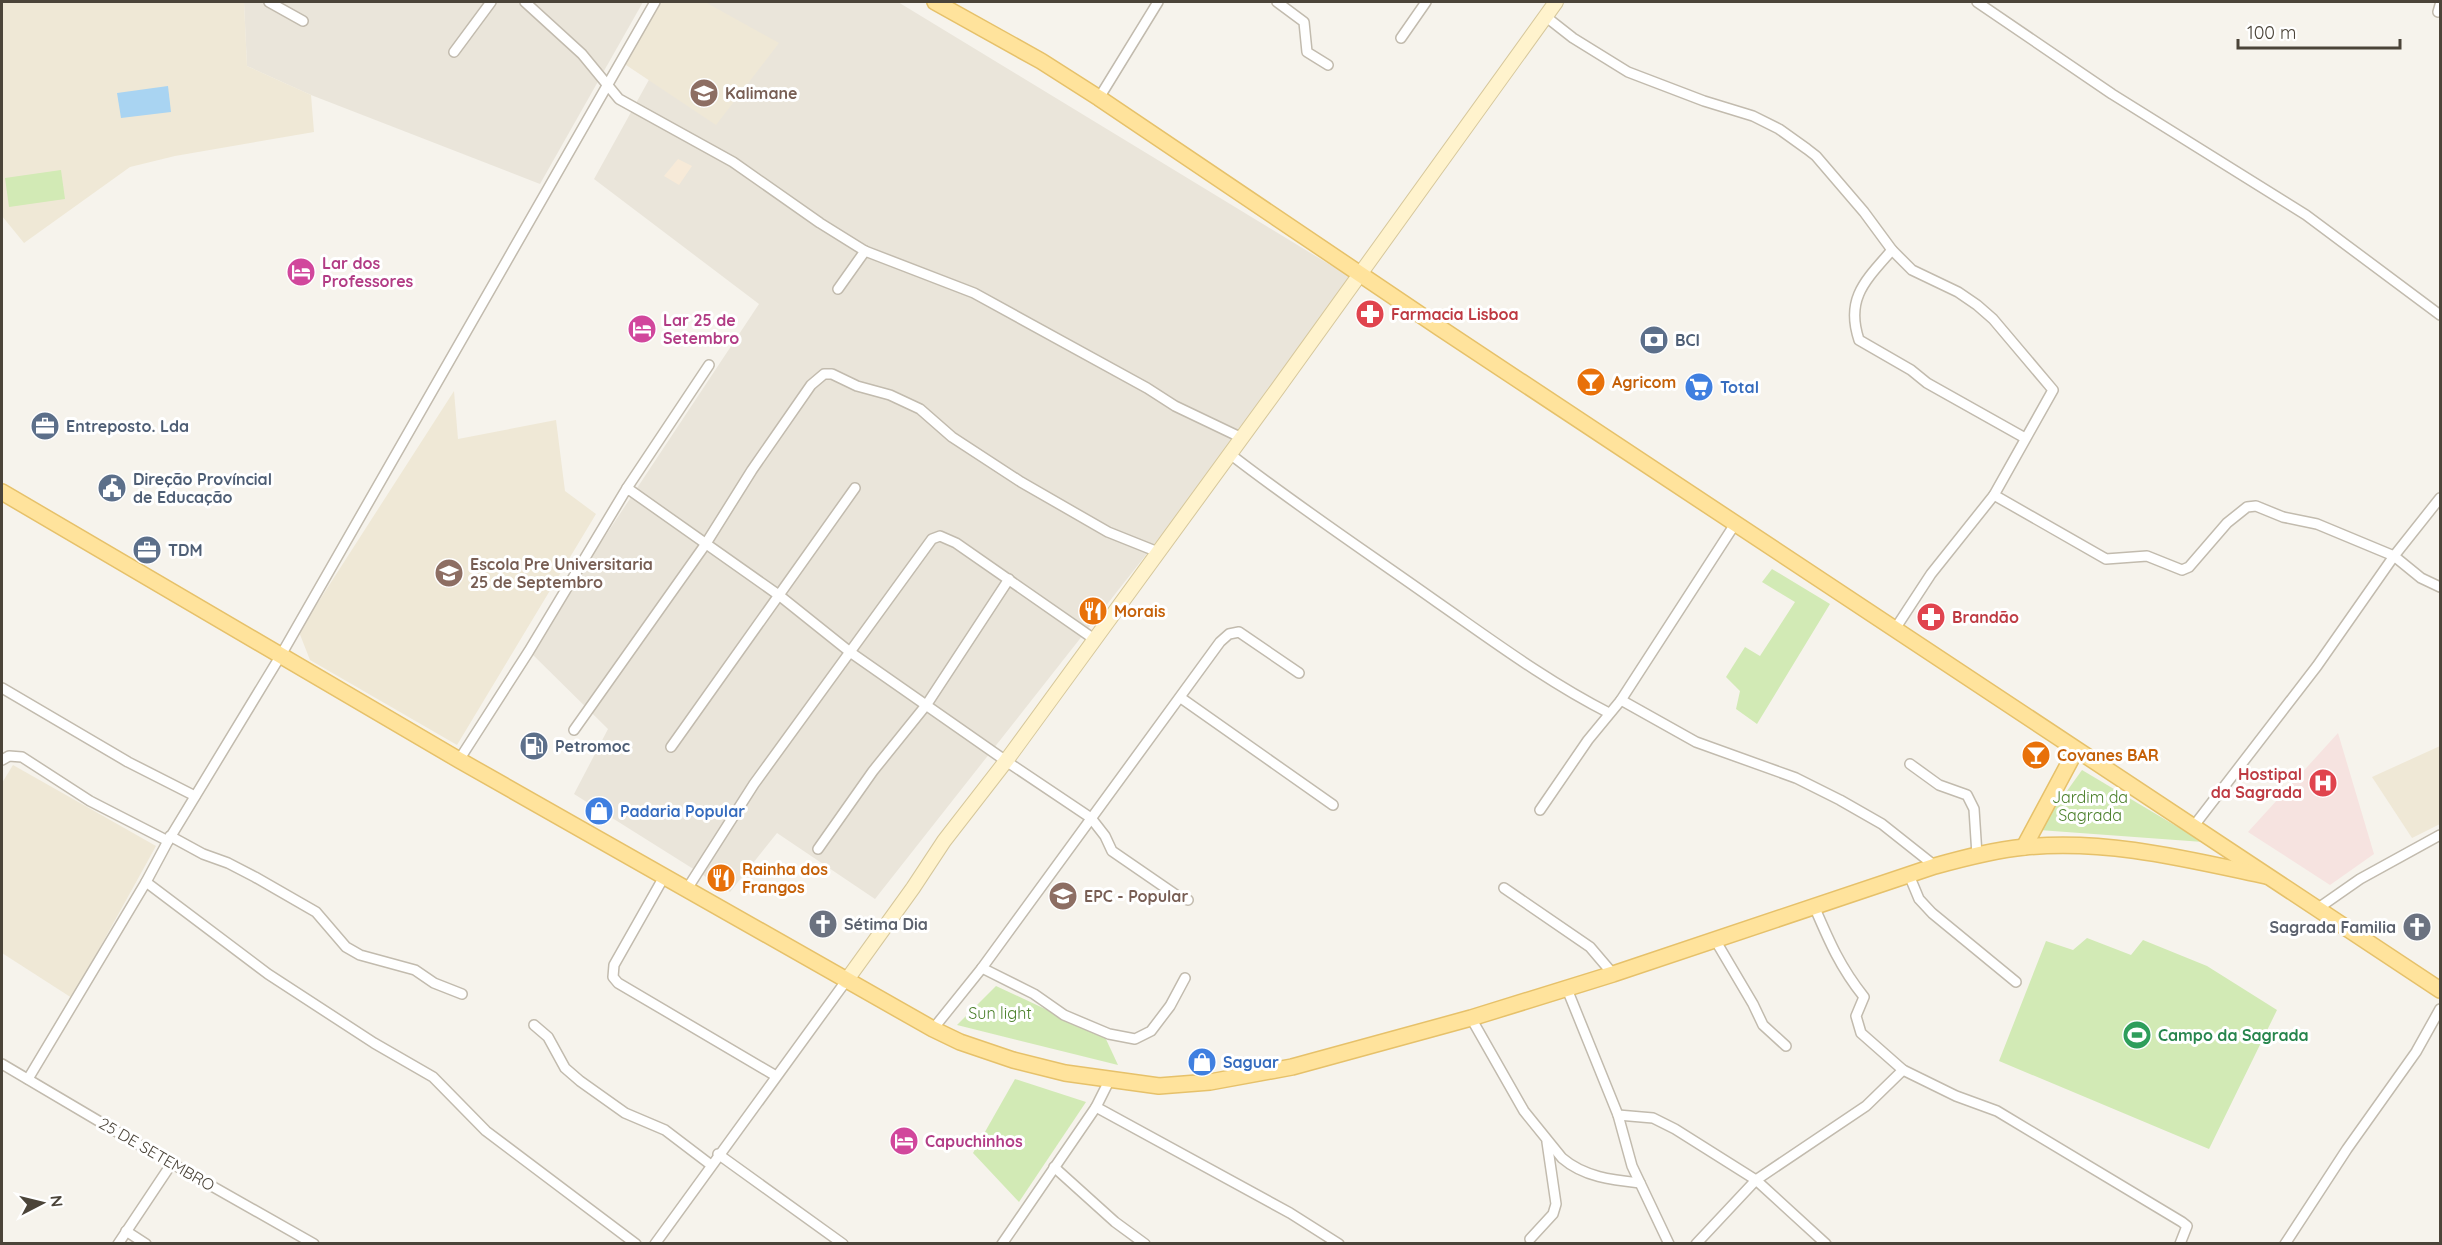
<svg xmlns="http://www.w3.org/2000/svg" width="2442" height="1245" viewBox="0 0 2442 1245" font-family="Quicksand,sans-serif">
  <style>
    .residential { fill: #eae5da }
    .commercial { fill: #f7ead8 }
    .education { fill: #efe8d6 }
    .medical { fill: #f6e3e0 }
    .green { fill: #d2eab5 }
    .water { fill: #a9d4f2 }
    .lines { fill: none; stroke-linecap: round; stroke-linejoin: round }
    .street-casing { stroke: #c2bbae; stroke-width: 12 }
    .secondary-casing { stroke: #d6c79b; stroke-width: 16 }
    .primary-casing { stroke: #e6c16a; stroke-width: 18 }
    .street { stroke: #fff; stroke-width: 9 }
    .secondary { stroke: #fff3cd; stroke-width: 14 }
    .primary { stroke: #ffe39c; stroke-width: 15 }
    .labels { text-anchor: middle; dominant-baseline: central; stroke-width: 6; stroke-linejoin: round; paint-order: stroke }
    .education-label { font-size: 16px; font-weight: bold; fill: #785e54; stroke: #fff; text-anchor: start }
    .hotel-label { font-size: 16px; font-weight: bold; fill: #b23c85; stroke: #fff; text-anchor: start }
    .health-label { font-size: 16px; font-weight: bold; fill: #be3a42; stroke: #fff; text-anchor: start }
    .service-label { font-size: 16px; font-weight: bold; fill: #4e5e75; stroke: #fff; text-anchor: start }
    .food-label { font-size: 16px; font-weight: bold; fill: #c56008; stroke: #fff; text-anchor: start }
    .shop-label { font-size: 16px; font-weight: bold; fill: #366cbe; stroke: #fff; text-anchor: start }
    .park-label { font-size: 16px; fill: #4a7f2a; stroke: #fff }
    .worship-label { font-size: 16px; font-weight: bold; fill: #5b616d; stroke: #fff; text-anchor: start }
    .leisure-label { font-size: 16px; font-weight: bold; fill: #27864d; stroke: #fff; text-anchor: start }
    .street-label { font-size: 16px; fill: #4b4439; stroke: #fff }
  </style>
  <rect width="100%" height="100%" fill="#f6f3ec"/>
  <g class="residential">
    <polygon points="244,2 643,2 540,184 311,95 247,66"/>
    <polygon points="692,2 898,2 1360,283 875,899 777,833 730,892 574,794 608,729 529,651 759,304 594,179"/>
  </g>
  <polygon class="commercial" points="678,159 692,166 679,185 664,176"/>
  <g class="education">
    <polygon points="2,2 244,2 247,66 311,95 314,132 175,156 130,167 24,243 2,216"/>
    <polygon points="662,2 705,2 779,43 716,125 620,61"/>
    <polygon points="454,391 458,439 556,420 565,491 596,514 457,745 310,660 299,632"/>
    <polygon points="2440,746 2440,824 2412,838 2372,777"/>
    <polygon points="13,765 156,846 72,998 2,953 2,783"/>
  </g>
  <polygon class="medical" points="2338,733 2374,854 2330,885 2248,832"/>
  <g class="green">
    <polygon points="61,170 65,199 9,207 5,178"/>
    <polygon points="1772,569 1830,604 1757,724 1736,709 1740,691 1726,677 1745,647 1760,656 1795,602 1762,582"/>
    <polygon points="2082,770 2203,842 2039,830"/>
    <polygon points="2087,938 2131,955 2143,940 2207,966 2277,1010 2209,1149 1999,1061 2046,941 2073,950"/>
    <polygon points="996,986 1105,1037 1118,1065 957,1025"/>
    <polygon points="1015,1079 1086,1102 1019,1202 973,1153"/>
  </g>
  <polygon class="water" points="168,86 171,112 121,118 117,93"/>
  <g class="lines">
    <g class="street-casing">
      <g id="street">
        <polyline points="269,2 303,21"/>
        <polyline points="525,2 582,54 619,99 733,162 820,223 865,251 974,293 1147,388 1175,406 1242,438"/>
        <polyline points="1277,2 1304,22 1307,52 1328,65"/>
        <polyline points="1977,2 2112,94 2306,215 2440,315"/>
        <polyline points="2438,12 2440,5"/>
        <polyline points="1545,16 1573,38 1628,72 1704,101 1753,116 1779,129 1807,149 1816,156 1864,212 1892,250 1912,270 1958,292 1977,305 1993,319 2053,390 1994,495 2106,559 2147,556 2182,570 2189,567 2227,523 2247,507 2256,506 2283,517 2317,524 2394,556 2421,578 2440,587"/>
        <polyline points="1401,38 1426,2"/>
        <polyline points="454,52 491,2"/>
        <polyline points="1099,98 1158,2"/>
        <path d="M1892,250C1866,280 1845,298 1859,340L1911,370L1927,383L2025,438"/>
        <polyline points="838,289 865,251"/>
        <path d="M1230,454C1297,506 1368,553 1437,602C1493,641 1548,682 1609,713"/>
        <polyline points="627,488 709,365"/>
        <polyline points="1895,629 1931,574 1994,495"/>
        <polyline points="2,688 128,762 195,796"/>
        <polyline points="1181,698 1333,805"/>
        <polyline points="1621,700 1696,742 1796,778 1840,800 1882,824 1935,866"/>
        <polyline points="574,730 705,545 752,470 811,385 824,374 832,374 857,386 890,395 920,409 952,437 1021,482 1108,532 1158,552"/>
        <polyline points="671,747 855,488"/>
        <polyline points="2,760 9,756 22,757 90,801 168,841"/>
        <polyline points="459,760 529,651 627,488 780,596 850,652 1006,761 1091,818 1105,836 1112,851 1176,895 1188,900"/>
        <polyline points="1910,764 1939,785 1967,795 1974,809 1977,855"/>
        <polyline points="1540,810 1588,740 1621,700 1735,524"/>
        <polyline points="2193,827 2317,666 2394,556 2440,498"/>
        <polyline points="170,836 203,854 228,863 255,877 316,912 346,947 360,955 415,970 434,983 462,994"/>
        <polyline points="818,849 873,771 927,704 1009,579"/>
        <polyline points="665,875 614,965 613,977 618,983 776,1076"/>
        <polyline points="1909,875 1919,899 1932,913 2016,982"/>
        <polyline points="146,882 268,974 374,1043 433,1077 486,1131 636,1244"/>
        <polyline points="1504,888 1590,947 1613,974"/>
        <polyline points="687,889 754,784 932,539 940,536 956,543 1094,639"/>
        <path d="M1814,906C1829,941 1840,967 1864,997L1856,1016L1861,1033L1903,1070L1956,1096L1997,1111L2182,1222L2187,1226L2180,1244"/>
        <polyline points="2317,909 2360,879 2440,835"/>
        <polyline points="1714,938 1753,1004 1763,1025 1786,1046"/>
        <polyline points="982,968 1034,994 1064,1015 1109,1034 1135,1039 1151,1031 1170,1006 1185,978"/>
        <polyline points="1567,989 1618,1115 1632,1166 1669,1244"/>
        <path d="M1471,1018L1524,1111L1562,1158C1584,1177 1612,1180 1640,1183"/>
        <polyline points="534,1025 548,1037 565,1068 580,1081 625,1113 665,1130 711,1165"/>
        <polyline points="933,1029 982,968 1220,642 1229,634 1239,632 1299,673"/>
        <polyline points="2,1064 129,1139 314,1244"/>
        <polyline points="28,1079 146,882 168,841 281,655 655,2"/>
        <polyline points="1096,1107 1290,1213 1339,1244"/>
        <polyline points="1618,1115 1653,1118 1675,1129 1756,1180 1826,1244"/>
        <polyline points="718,1154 843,1244"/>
        <polyline points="1054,1167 1115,1222 1145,1244"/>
        <polyline points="126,1231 146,1244"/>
        <polyline points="1530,1239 1553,1214 1556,1204 1547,1142"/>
        <polyline points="118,1244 172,1163"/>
        <polyline points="655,1244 846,981"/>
        <polyline points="1002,1244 1096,1107 1109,1081"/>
        <polyline points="1696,1244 1756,1180 1866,1106 1903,1070"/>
        <polyline points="2285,1244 2347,1149 2416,1052 2440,1009"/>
      </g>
    </g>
    <g class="secondary-casing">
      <polyline id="secondary" points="846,981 913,888 944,841 1006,761 1273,395 1556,2"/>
    </g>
    <g class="primary-casing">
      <g id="primary">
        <polyline points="935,2 1041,61 1099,98 1440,328 2440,990"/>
        <path d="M2,492L459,760L933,1029L960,1042L1013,1060L1065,1073L1159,1086L1210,1082L1292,1067L1471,1018L1613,974L1935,866C1964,858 1994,850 2025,847C2107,839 2186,859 2266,876"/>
        <polyline points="2024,847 2076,750"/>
      </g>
    </g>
    <use href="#street" class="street"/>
    <use href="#secondary" class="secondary"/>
    <use href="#primary" class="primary"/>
  </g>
  <defs>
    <g id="school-disc" transform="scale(1.5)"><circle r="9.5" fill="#8d6e63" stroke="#fff"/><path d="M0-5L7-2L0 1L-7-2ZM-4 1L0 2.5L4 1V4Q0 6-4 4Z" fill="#fff"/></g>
    <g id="hotel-disc" transform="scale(1.5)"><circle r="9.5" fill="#d1479c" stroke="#fff"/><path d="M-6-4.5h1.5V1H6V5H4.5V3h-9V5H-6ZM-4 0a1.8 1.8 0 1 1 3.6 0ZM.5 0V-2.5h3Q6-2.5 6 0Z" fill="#fff"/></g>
    <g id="pharmacy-disc" transform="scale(1.5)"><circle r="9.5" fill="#e0444e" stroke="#fff"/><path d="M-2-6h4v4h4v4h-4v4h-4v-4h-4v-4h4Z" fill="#fff"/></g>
    <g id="bank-disc" transform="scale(1.5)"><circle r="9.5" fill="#5c6f8a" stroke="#fff"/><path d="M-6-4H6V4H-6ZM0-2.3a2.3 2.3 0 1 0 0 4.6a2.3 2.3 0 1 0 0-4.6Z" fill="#fff"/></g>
    <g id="bar-disc" transform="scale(1.5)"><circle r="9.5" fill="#e8710a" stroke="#fff"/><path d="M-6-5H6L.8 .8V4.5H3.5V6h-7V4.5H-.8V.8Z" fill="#fff"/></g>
    <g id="supermarket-disc" transform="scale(1.5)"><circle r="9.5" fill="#3f7fe0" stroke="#fff"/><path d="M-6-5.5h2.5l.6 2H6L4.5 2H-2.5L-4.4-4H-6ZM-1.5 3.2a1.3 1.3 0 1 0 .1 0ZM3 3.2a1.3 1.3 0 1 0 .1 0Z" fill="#fff"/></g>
    <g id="office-disc" transform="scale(1.5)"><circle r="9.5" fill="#5c6f8a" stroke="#fff"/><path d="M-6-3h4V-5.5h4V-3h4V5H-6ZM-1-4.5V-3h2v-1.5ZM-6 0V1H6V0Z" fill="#fff"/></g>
    <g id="civic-disc" transform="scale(1.5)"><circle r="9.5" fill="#5c6f8a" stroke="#fff"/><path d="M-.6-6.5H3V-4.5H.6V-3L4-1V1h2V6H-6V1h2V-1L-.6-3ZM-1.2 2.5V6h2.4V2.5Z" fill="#fff"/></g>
    <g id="restaurant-disc" transform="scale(1.5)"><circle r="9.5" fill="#e8710a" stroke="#fff"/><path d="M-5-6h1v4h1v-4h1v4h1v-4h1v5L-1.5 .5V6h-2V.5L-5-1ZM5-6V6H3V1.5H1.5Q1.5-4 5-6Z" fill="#fff"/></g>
    <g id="fuel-disc" transform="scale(1.5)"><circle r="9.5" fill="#5c6f8a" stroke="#fff"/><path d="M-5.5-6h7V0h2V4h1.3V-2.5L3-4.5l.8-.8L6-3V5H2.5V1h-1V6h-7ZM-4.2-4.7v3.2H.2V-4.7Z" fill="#fff"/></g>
    <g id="hospital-disc" transform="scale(1.5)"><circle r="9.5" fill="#e0444e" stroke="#fff"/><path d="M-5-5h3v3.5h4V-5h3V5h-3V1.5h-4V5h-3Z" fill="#fff"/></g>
    <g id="shop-disc" transform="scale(1.5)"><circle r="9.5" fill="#3f7fe0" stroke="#fff"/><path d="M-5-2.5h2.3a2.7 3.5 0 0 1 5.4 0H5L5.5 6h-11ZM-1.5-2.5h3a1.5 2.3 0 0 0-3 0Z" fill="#fff"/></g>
    <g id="church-disc" transform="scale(1.5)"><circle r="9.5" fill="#6b7280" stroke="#fff"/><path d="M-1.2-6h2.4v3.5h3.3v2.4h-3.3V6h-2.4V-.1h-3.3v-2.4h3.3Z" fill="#fff"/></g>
    <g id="stadium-disc" transform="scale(1.5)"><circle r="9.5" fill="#2e9e5b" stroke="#fff"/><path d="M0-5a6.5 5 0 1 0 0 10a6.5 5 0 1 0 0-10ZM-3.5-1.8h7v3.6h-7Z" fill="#fff"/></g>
  </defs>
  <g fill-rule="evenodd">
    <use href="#school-disc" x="704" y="93"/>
    <use href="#hotel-disc" x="301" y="272"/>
    <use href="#pharmacy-disc" x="1370" y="314"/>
    <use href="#hotel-disc" x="642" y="329"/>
    <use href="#bank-disc" x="1654" y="340"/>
    <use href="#bar-disc" x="1591" y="382"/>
    <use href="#supermarket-disc" x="1699" y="387"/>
    <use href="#office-disc" x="45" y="426"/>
    <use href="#civic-disc" x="112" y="488"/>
    <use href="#office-disc" x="147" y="550"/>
    <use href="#school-disc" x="449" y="573"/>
    <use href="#restaurant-disc" x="1093" y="611"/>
    <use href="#pharmacy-disc" x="1931" y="617"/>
    <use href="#fuel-disc" x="534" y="746"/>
    <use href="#bar-disc" x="2036" y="755"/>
    <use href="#hospital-disc" x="2323" y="783"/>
    <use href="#shop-disc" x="599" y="811"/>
    <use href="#restaurant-disc" x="721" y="878"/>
    <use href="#school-disc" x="1063" y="896"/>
    <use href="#church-disc" x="823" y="924"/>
    <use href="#church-disc" x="2417" y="927"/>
    <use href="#stadium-disc" x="2137" y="1035"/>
    <use href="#shop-disc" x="1202" y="1062"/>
    <use href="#hotel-disc" x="904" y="1141"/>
  </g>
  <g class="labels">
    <g class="education-label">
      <text x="725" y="93">Kalimane</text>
      <text x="470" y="564">Escola Pre Universitaria<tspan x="470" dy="18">25 de Septembro</tspan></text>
      <text x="1084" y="896">EPC - Popular</text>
    </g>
    <g class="hotel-label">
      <text x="322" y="263">Lar dos<tspan x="322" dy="18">Professores</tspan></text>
      <text x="663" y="320">Lar 25 de<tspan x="663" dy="18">Setembro</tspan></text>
      <text x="925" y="1141">Capuchinhos</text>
    </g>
    <g class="health-label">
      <text x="1391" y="314">Farmacia Lisboa</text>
      <text x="1952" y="617">Brandão</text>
      <text x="2302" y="774" text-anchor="end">Hostipal<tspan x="2302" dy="18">da Sagrada</tspan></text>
    </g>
    <g class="service-label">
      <text x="1675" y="340">BCI</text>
      <text x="66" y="426">Entreposto. Lda</text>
      <text x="133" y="479">Direção Províncial<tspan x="133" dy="18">de Educação</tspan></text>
      <text x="168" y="550">TDM</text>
      <text x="555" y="746">Petromoc</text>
    </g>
    <g class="food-label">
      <text x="1612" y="382">Agricom</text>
      <text x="1114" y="611">Morais</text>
      <text x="2057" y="755">Covanes BAR</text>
      <text x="742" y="869">Rainha dos<tspan x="742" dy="18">Frangos</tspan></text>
    </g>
    <g class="shop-label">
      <text x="1720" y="387">Total</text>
      <text x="620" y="811">Padaria Popular</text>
      <text x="1223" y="1062">Saguar</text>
    </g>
    <g class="park-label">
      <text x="2090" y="797">Jardim da<tspan x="2090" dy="18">Sagrada</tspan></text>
      <text x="1000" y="1013">Sun light</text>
    </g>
    <g class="worship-label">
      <text x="844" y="924">Sétima Dia</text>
      <text x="2396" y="927" text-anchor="end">Sagrada Familia</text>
    </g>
    <g class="leisure-label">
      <text x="2158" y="1035">Campo da Sagrada</text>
    </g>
    <g class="street-label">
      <text transform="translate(157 1154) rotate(30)">25 DE SETEMBRO</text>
    </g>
  </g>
  <rect width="2442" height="1245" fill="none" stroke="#4b4439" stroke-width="6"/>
  <g transform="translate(42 1203) rotate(83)" stroke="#ffffff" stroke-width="4.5" paint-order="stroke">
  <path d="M0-4.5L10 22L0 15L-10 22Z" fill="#4b4439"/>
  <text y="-9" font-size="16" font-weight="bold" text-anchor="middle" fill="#4b4439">N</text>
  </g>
  <path d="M2238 39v9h162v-9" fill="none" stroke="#4b4439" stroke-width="3"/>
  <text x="2247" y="39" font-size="18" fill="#4b4439" stroke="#ffffff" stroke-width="4.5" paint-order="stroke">100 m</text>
</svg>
